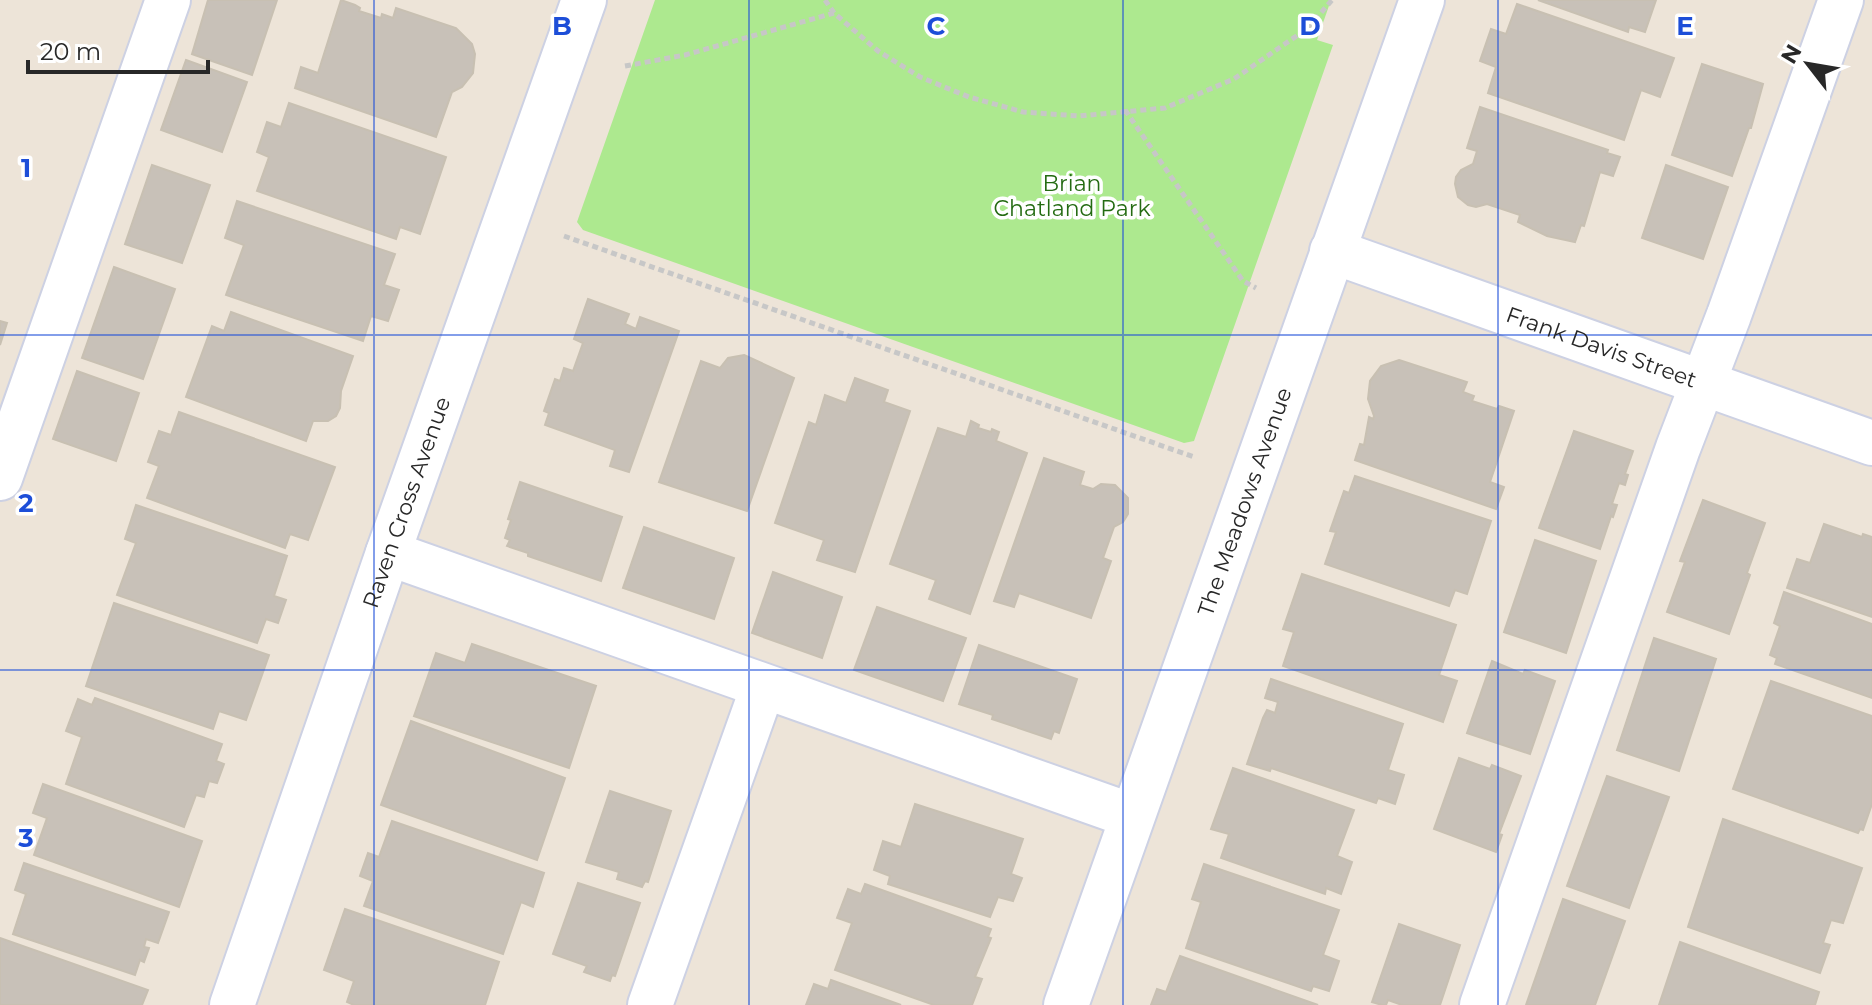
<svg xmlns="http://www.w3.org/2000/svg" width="1872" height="1005" viewBox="0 0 1872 1005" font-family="Montserrat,sans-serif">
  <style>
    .green { fill: #ade98f }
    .building { fill: #c8c1b8; stroke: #c8c0b2; stroke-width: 2 }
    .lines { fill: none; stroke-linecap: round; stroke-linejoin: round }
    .minor-casing { stroke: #cdd1e3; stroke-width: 48 }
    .path { stroke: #c7c7c7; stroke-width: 5; stroke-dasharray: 6 4; stroke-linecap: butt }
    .minor { stroke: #fff; stroke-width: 44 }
    .grid { fill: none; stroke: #1d4ed8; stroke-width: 2; stroke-opacity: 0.55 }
    .labels { text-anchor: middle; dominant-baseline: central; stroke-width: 7; stroke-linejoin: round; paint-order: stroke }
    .park-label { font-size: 22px; fill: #246b12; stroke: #fff }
    .street-label { font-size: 22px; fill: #282828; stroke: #fff }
    .grid-label { font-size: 26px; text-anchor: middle; font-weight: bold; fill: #1d4ed8; stroke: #fff; stroke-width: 7; stroke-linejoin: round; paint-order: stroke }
  </style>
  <rect width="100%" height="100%" fill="#ede4d8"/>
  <polygon class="green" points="655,0 1331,0 1317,40 1333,45 1194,441 1184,443 583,230 577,222"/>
  <g class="building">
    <polygon points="208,0 277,0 252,75 192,54"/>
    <polygon points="341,0 355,5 360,8 359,11 381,18 382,14 393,18 396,8 456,28 472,44 475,54 473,73 462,87 452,92 436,137 295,88 301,67 318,73"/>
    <polygon points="1538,0 1656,0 1645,32 1629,27 1628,32"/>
    <polygon points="1517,4 1674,58 1660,97 1641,90 1624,140 1488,93 1496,67 1480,61 1491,29 1506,34"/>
    <polygon points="186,60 247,82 222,152 161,130"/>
    <polygon points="1702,64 1763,84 1751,128 1749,128 1732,176 1672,155"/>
    <polygon points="289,103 446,157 420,234 400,227 396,239 257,191 269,157 257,152 267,122 281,127"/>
    <polygon points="1480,107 1608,150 1607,153 1620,157 1613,176 1600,172 1584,226 1581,225 1575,242 1547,236 1518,222 1520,215 1487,204 1476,207 1468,205 1458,197 1455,184 1456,177 1461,170 1473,164 1477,151 1467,148"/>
    <polygon points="152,165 210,185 182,263 125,244"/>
    <polygon points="1666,165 1728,187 1703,259 1642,238"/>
    <polygon points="237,201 395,254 384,285 399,290 388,321 371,316 363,341 226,295 244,245 225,238"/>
    <polygon points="114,267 175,289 143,379 82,358"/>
    <polygon points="588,299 629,314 625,324 636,329 640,317 679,331 629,472 610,466 615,450 545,425 549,413 544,411 555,379 560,381 564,368 573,371 583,343 574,339"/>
    <polygon points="231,312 353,356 341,391 340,408 336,416 328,421 313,421 306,441 186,397 212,326 224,331"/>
    <polygon points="0,321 7,323 0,345"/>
    <polygon points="744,355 794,378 747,511 659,482 701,361 720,368 728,358"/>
    <polygon points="1399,360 1467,382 1463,392 1474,396 1472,401 1497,409 1499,406 1514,411 1490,482 1504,487 1496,509 1355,460 1360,444 1364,445 1369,417 1373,419 1374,416 1368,399 1370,381 1381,366"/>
    <polygon points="77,371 139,393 116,461 53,439"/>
    <polygon points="855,378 888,390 884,402 910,411 855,572 817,560 824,540 775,523 809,422 816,425 825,395 846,403"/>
    <polygon points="179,412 335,467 308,540 290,534 285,548 147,498 159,466 148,462 159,431 171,435"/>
    <polygon points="971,421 979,425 978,428 991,432 992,429 999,432 996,441 1027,453 970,614 929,599 936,580 890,564 938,428 966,437"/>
    <polygon points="1574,431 1633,451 1625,474 1628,475 1625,485 1619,483 1612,504 1617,505 1613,517 1611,516 1600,549 1539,528"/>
    <polygon points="1044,458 1084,472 1080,485 1093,489 1101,484 1115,485 1128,498 1128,514 1123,522 1114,527 1103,558 1111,561 1091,618 1019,593 1014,607 994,601"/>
    <polygon points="1355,476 1491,521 1467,594 1455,590 1449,606 1325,564 1336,532 1330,531 1344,491 1349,493"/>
    <polygon points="520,482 622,517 601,581 528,556 528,553 507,546 510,540 505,538 511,520 508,519"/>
    <polygon points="1703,500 1765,523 1747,573 1750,575 1729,634 1667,612 1685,562 1680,561"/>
    <polygon points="136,505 287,556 274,596 286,600 278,623 266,619 257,643 117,595 136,543 125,539"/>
    <polygon points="1824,524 1862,537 1863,534 1872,537 1872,617 1787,588 1797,559 1810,563"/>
    <polygon points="644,527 734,558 714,619 623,588"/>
    <polygon points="1535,540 1596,561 1566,653 1504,632"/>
    <polygon points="773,572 842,597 822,658 752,633"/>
    <polygon points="1302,574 1456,625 1439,675 1457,681 1443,722 1283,666 1294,632 1283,629"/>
    <polygon points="1784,592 1872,624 1872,698 1775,664 1777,658 1770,655 1780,626 1774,623"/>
    <polygon points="114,603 269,655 246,720 219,711 213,729 86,686"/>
    <polygon points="877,607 966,638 943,701 854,670"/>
    <polygon points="1654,638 1716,659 1679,771 1617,750"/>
    <polygon points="472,644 596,686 569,768 414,716 436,653 465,663"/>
    <polygon points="979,645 1077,679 1059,733 1054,731 1051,739 992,719 993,715 959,704"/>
    <polygon points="1492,661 1523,674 1525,670 1555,681 1530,754 1467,733"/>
    <polygon points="1271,679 1403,724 1388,770 1404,775 1395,804 1378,798 1376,803 1271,768 1270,771 1247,764 1263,718 1267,710 1275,713 1278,702 1265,698"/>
    <polygon points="1771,681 1872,716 1872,804 1863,830 1860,829 1858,833 1733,789"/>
    <polygon points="95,698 222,744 216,761 224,764 217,783 209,781 204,797 196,795 184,827 66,784 82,737 66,731 78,699 92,705"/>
    <polygon points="411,721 565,778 537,860 381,805"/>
    <polygon points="1459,758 1490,769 1492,765 1521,776 1499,834 1502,835 1496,852 1434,829"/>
    <polygon points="1233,768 1354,810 1337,856 1352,862 1341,894 1326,888 1325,894 1221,858 1229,834 1211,829"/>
    <polygon points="1607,776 1669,797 1629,908 1567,886"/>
    <polygon points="43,784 202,841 179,907 34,855 47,818 33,813"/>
    <polygon points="610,791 671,811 648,882 645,881 642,887 617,879 619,872 586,862"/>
    <polygon points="915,804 1023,839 1011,874 1022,878 1013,901 998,897 990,917 888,884 890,876 874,870 883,841 901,847"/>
    <polygon points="1723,819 1862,868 1843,923 1831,920 1823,943 1830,945 1820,973 1688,927"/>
    <polygon points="392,821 544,873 533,907 521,902 503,954 364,906 373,881 360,876 368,853 379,857"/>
    <polygon points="24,863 169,912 158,943 146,939 144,947 149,948 144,962 140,960 135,975 13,934 26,894 15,890"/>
    <polygon points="1204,864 1339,910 1323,955 1339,961 1329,991 1313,986 1311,991 1186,948 1201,902 1192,899"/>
    <polygon points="578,883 640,903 615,976 612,975 610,981 584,972 587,966 553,954"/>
    <polygon points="865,884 991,929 988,937 991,938 975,977 982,979 972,1005 934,1005 835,970 852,923 837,918 848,889 861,894"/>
    <polygon points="1563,899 1625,921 1595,1005 1526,1005"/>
    <polygon points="345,909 499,962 485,1005 354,1005 347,1002 354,981 324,970"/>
    <polygon points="1399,924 1460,945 1440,1005 1402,1005 1388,1000 1386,1005 1382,1005 1372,1002"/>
    <polygon points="0,938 148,990 142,1005 0,1005"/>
    <polygon points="1680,942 1819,992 1815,1005 1659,1005"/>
    <polygon points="1180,956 1318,1005 1151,1005 1157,989 1166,992"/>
    <polygon points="831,980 901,1005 806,1005 814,984 828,989"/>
  </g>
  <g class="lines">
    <g class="minor-casing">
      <g id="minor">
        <path id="s1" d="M1332,251L1872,443"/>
        <polyline points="0,478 168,0"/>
        <polyline points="388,553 1132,816"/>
        <path id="s2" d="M232,1005L388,553L584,0"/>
        <polyline points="650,1005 763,687"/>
        <path id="s3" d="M1066,1005L1422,0"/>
        <polyline points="1482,1005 1678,448 1729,315 1841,0"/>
      </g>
    </g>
    <g class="path">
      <polyline points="825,0 834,13 878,51 920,77 969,97 1023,112 1079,116 1165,108 1234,79 1308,28 1332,0"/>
      <polyline points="625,66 685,55 834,13"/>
      <polyline points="1125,110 1243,281 1256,288"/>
      <polyline points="564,236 1194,457"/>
    </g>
    <use href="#minor" class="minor"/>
  </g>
  <path class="grid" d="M374,0V1005M749,0V1005M1123,0V1005M1498,0V1005M0,335H1872M0,670H1872"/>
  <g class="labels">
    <g class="park-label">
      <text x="1072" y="183">Brian<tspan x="1072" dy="25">Chatland Park</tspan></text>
    </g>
    <g class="street-label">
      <text stroke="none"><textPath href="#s1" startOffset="286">Frank Davis Street</textPath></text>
      <text stroke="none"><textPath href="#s2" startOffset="532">Raven Cross Avenue</textPath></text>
      <text stroke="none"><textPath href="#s3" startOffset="534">The Meadows Avenue</textPath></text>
    </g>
  </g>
  <g class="grid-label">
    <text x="562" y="35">B</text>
    <text x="936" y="35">C</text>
    <text x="1310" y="35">D</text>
    <text x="1685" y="35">E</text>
    <text x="26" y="177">1</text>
    <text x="26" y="512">2</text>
    <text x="26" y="847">3</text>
  </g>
  <g transform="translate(1808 64) rotate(301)" stroke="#ffffff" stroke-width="6" paint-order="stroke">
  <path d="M0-6L14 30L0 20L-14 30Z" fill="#282828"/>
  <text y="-12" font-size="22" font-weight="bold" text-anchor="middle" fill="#282828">N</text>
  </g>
  <path d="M28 60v12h180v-12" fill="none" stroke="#282828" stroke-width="4"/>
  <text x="40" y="60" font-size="24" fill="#282828" stroke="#ffffff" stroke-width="6" paint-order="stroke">20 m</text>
</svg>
